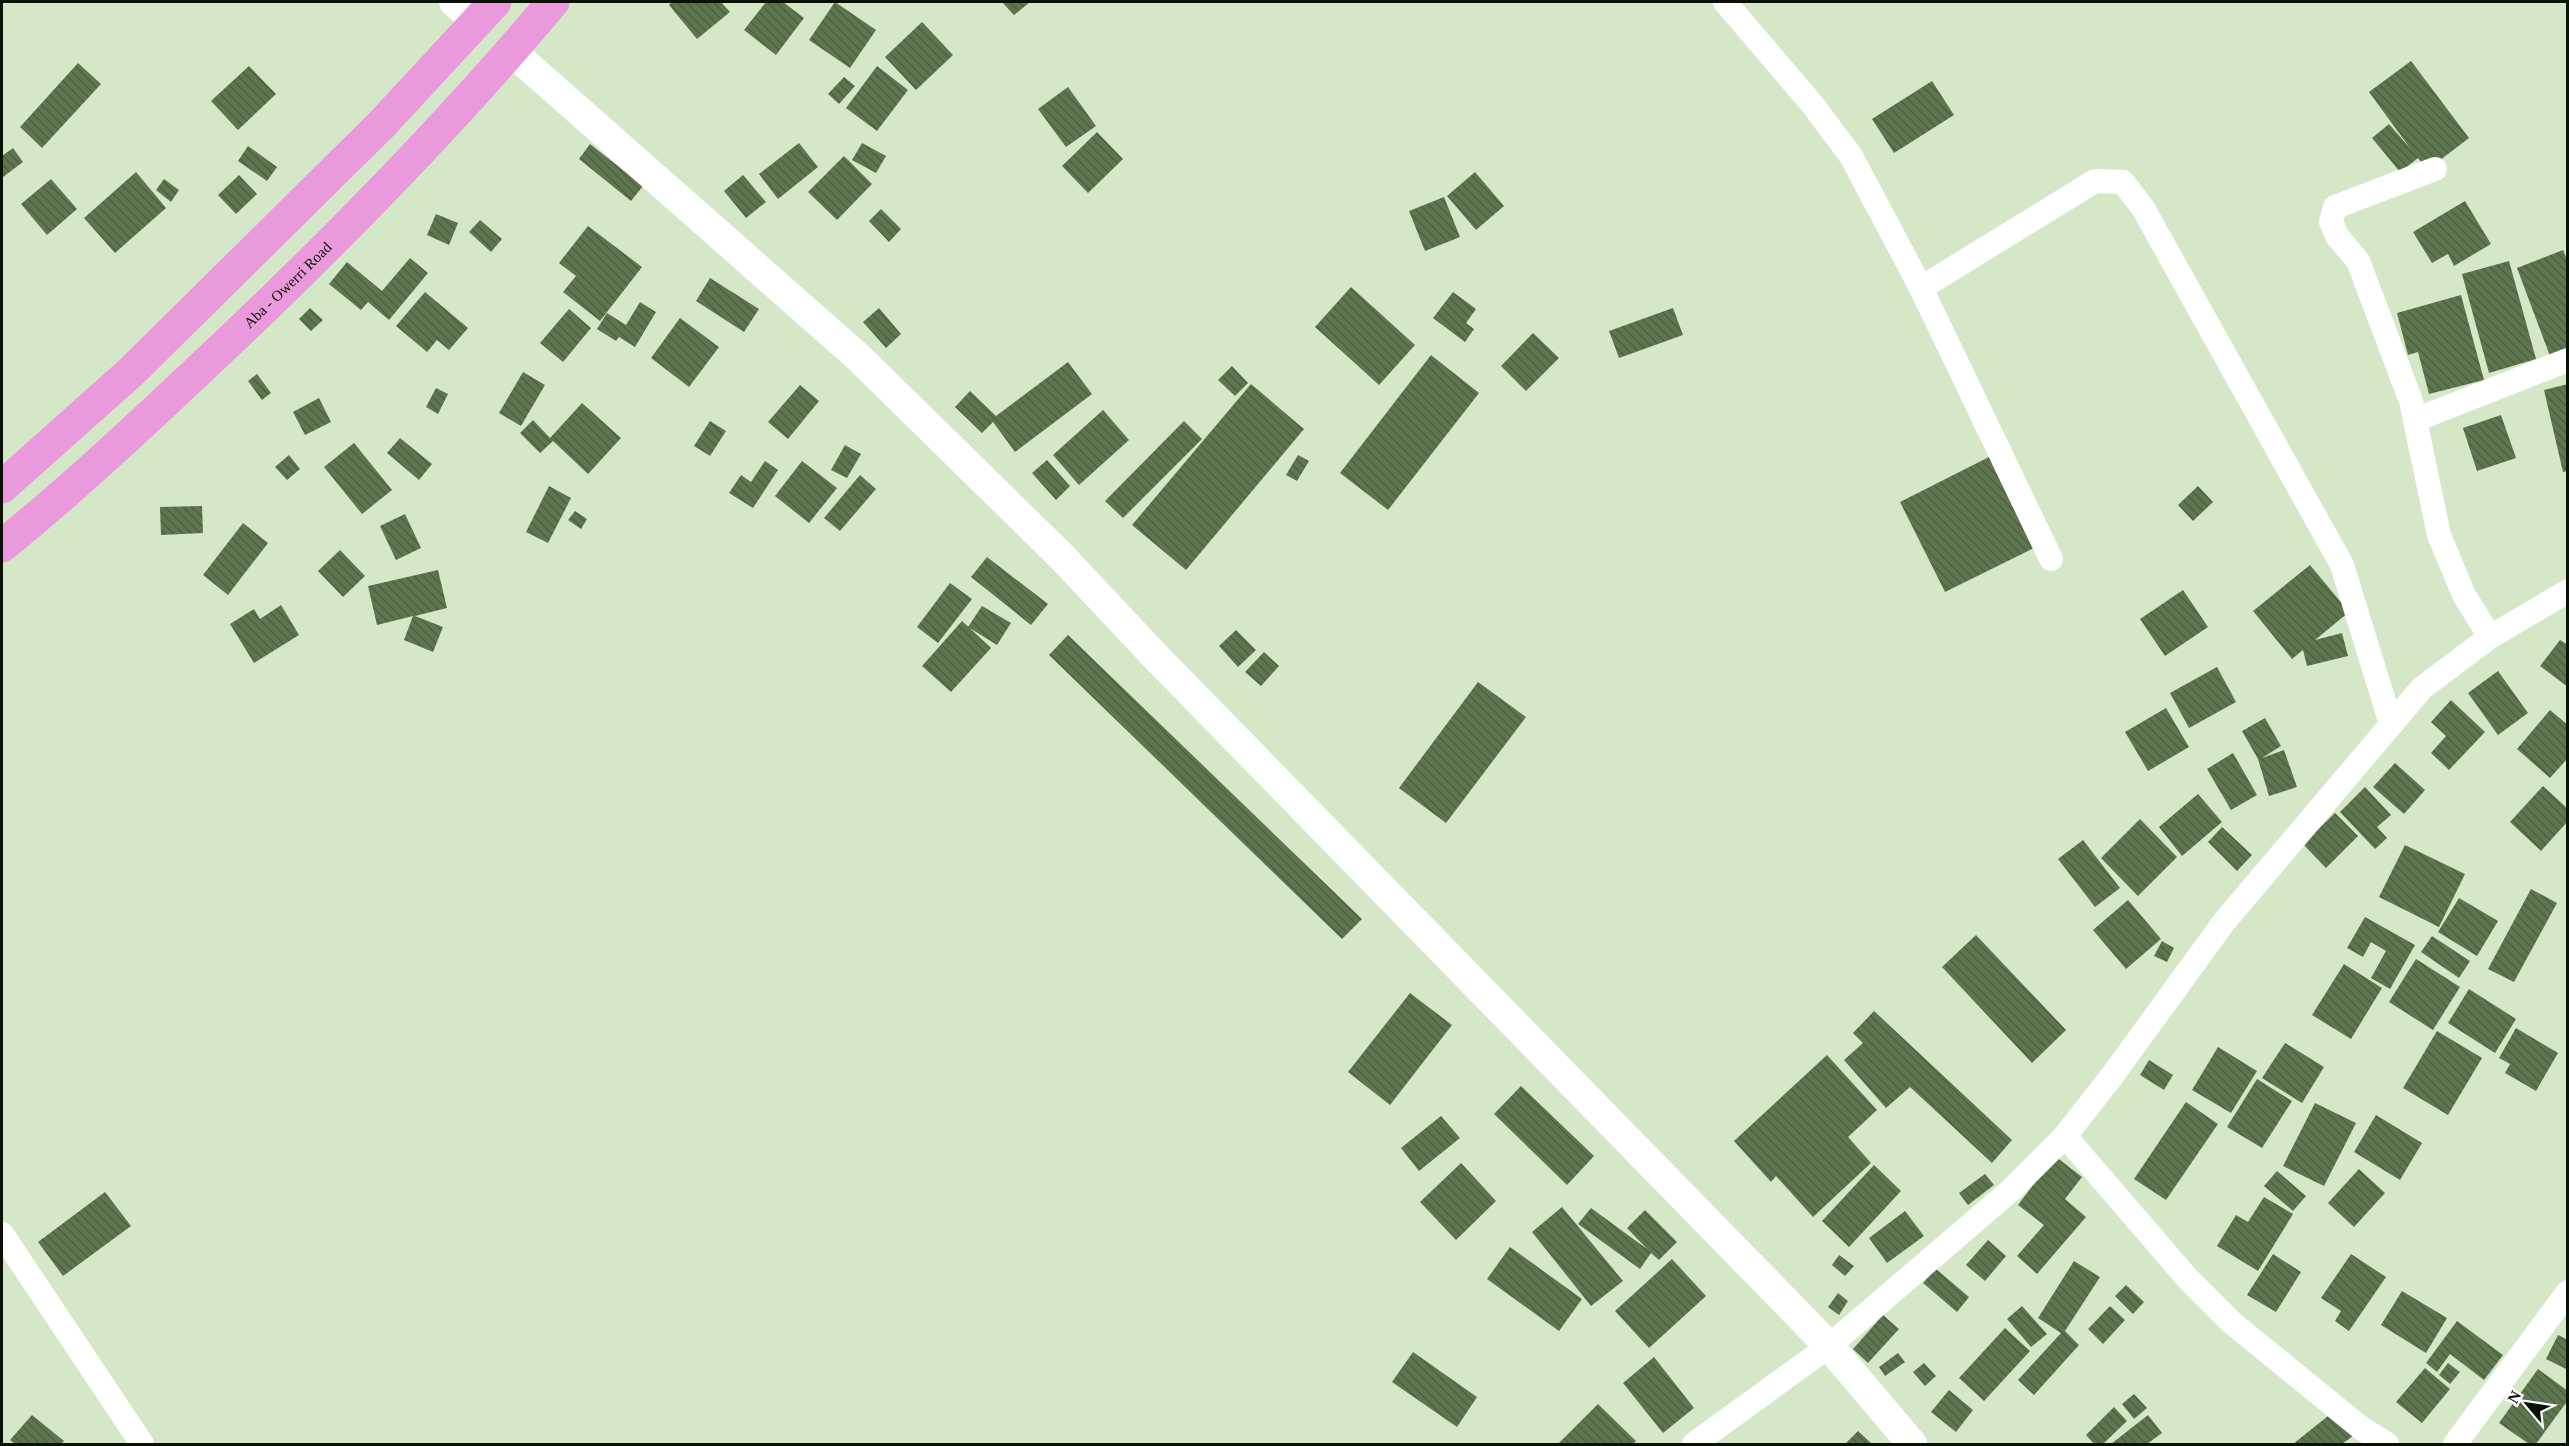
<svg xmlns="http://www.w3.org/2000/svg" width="2569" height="1446" viewBox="0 0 2569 1446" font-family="'Times New Roman',serif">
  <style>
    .building { fill: url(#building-back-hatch) }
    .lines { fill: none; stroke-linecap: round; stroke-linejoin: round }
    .minor { stroke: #fff; stroke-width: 24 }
    .tertiary { stroke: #fff; stroke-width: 30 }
    .trunk { stroke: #ea9adc; stroke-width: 33 }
    .labels { text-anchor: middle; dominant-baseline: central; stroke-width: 6; stroke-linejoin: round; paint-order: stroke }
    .street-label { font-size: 15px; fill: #0a1106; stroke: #fff }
  </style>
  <defs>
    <pattern id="building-back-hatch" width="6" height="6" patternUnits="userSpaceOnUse" patternTransform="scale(1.5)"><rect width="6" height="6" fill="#5e764f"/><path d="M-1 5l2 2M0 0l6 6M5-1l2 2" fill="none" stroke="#4c5f40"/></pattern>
  </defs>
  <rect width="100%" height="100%" fill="#d4e8c8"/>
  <g class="building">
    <polygon points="672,2 721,2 730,12 697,39 669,5"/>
    <polygon points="766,2 783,2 804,18 776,55 744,30"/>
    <polygon points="835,2 876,30 850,68 809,40"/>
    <polygon points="1002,2 1030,2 1014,15"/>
    <polygon points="922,22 953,55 916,90 885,57"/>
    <polygon points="2411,61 2469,138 2427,170 2418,158 2400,172 2372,138 2389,124 2410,148 2369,92"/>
    <polygon points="78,63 101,84 42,148 20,127"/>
    <polygon points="249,66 276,94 238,130 211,101"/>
    <polygon points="877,66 908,90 877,131 846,108"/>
    <polygon points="844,77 855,86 839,104 828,94"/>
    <polygon points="1932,81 1954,115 1894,153 1872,119"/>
    <polygon points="1068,87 1096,126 1066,147 1038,109"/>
    <polygon points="1097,132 1123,159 1088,193 1062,166"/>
    <polygon points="799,143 818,167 778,199 759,174"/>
    <polygon points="862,143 886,156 876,173 852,160"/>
    <polygon points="590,144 643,186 631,201 579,159"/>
    <polygon points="248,146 277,167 267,181 238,161"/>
    <polygon points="13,148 23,162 3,177 2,156"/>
    <polygon points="844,156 872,184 837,220 808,192"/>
    <polygon points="136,172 166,208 115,253 84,218"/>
    <polygon points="1475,172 1504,206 1476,230 1447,196"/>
    <polygon points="239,175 257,194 236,214 218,195"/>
    <polygon points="743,175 766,202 746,218 724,191"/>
    <polygon points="51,179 77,209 47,235 21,204"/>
    <polygon points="164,179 179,190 171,202 156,190"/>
    <polygon points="1444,197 1460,237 1425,251 1409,211"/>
    <polygon points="2465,201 2491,244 2454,266 2448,254 2432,263 2413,232"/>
    <polygon points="881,209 901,229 889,242 869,221"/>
    <polygon points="436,214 458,223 449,245 427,235"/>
    <polygon points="480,220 502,239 491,252 469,232"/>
    <polygon points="588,226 642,267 600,321 563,292 576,276 559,263"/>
    <polygon points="2563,250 2568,262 2568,350 2550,356 2517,268"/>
    <polygon points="410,258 428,273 389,320 368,302 361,310 329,284 347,262 382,291"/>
    <polygon points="2509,261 2536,359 2489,373 2462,274"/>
    <polygon points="710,278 759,309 744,332 696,301"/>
    <polygon points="1351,287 1415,345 1379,385 1315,327"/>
    <polygon points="425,292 468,328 449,350 437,340 427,352 396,326"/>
    <polygon points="1453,292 1476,309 1466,323 1474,329 1465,342 1433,318"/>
    <polygon points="2461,295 2484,380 2429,394 2418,352 2408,355 2397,313"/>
    <polygon points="640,302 656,312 635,347 619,337 616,341 597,329 607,313 626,325"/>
    <polygon points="310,308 323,320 311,331 299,319"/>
    <polygon points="879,308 901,334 886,348 863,322"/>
    <polygon points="1673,308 1683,335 1619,358 1609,331"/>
    <polygon points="569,309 591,328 563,362 540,343"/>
    <polygon points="680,318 719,347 689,387 651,358"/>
    <polygon points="1533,333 1559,358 1526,391 1501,366"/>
    <polygon points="1431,355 1479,393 1388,510 1340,473"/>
    <polygon points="1068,362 1092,394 1015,452 993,422 982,433 955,407 970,391 996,416"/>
    <polygon points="1232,366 1248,383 1235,396 1218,380"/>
    <polygon points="523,372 545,385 521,426 499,413"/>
    <polygon points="257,374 271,393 262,400 248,381"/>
    <polygon points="1251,384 1304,429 1186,570 1132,525"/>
    <polygon points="2568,384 2568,471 2563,472 2544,390"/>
    <polygon points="800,385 819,401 788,439 768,422"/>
    <polygon points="436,388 448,394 438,414 426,407"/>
    <polygon points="319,398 331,422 305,435 293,412"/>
    <polygon points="582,403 621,438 588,474 553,441 540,453 520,433 533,420 550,438"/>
    <polygon points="1103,410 1129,440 1079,485 1053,455"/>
    <polygon points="2501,415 2516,458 2477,471 2463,428"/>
    <polygon points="710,421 726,431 710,456 694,446"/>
    <polygon points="1184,421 1202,439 1123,518 1105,501"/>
    <polygon points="400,438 432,464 419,480 387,453"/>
    <polygon points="354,443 392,490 362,514 324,467"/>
    <polygon points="845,445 861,454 847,478 831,470"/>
    <polygon points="289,455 300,469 287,480 275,467"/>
    <polygon points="1298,455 1309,461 1297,481 1286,475"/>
    <polygon points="1989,457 2034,548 1945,592 1900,502"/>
    <polygon points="1047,460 1070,486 1056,500 1032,473"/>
    <polygon points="765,461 778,470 753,508 729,493 741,475 751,482"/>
    <polygon points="802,461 837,488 809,523 775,496"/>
    <polygon points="860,475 876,489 840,531 824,518"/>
    <polygon points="549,486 571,498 548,543 526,532"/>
    <polygon points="2198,486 2213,502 2193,521 2178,505"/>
    <polygon points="202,506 203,533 161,535 160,507"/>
    <polygon points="575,511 587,519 581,529 568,520"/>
    <polygon points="405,514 421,548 396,560 380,526"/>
    <polygon points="243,523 268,543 228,595 203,575"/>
    <polygon points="340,550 365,576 343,597 318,571"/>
    <polygon points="987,557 1048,604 1031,625 971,577"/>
    <polygon points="2310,565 2349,612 2315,640 2342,633 2348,656 2307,666 2303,650 2292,659 2253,611"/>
    <polygon points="438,570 447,608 415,616 443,627 433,652 404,640 413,616 377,625 368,586"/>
    <polygon points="950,583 972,599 938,643 917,627"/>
    <polygon points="2183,590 2208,627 2165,656 2140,619"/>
    <polygon points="281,605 299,635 254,663 230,624 254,609 260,619"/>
    <polygon points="982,606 1011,623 997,645 968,627"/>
    <polygon points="962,621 991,648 951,692 922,666"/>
    <polygon points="1236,630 1256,650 1238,667 1219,646"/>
    <polygon points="1068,635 1362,919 1342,939 1049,655"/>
    <polygon points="2560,640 2568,645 2568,687 2540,666"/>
    <polygon points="1264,652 1279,666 1261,686 1245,672"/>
    <polygon points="2217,667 2236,702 2189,728 2170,693"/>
    <polygon points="2498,671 2528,713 2498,735 2468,693"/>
    <polygon points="1478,682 1526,717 1446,823 1399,788"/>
    <polygon points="2451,700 2485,732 2449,770 2431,753 2446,736 2431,722"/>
    <polygon points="2166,708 2189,747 2148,771 2125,732"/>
    <polygon points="2550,710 2568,725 2568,758 2550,778 2517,749"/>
    <polygon points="2265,718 2281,746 2262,758 2284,750 2297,787 2269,796 2258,759 2242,731"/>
    <polygon points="2233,753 2257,795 2231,810 2207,769"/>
    <polygon points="2395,763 2425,790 2404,814 2373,787"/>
    <polygon points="2543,786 2568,809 2568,821 2541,851 2510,822"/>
    <polygon points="2365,787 2391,815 2377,827 2387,838 2375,849 2340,812"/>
    <polygon points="2198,794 2222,822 2182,856 2159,827"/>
    <polygon points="2335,813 2358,836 2326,868 2303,844"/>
    <polygon points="2140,819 2177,857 2138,896 2101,858"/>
    <polygon points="2222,827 2252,855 2237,871 2208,842"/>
    <polygon points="2083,840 2120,888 2095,907 2058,859"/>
    <polygon points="2405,845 2465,874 2439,927 2379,897"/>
    <polygon points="2531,889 2557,903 2514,982 2488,969"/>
    <polygon points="2459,898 2498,921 2477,956 2438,932"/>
    <polygon points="2128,900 2161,939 2126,969 2093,930"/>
    <polygon points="2365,917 2415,945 2390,989 2371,978 2386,951 2371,942 2363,957 2347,948"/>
    <polygon points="1976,935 2066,1030 2032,1063 1942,967"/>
    <polygon points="2432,936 2470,961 2459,978 2421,952"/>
    <polygon points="2162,941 2174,948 2167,962 2154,956"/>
    <polygon points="2416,959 2460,987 2433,1030 2389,1002"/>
    <polygon points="2344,964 2382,988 2351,1039 2312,1015"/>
    <polygon points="2469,989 2516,1019 2495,1053 2448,1023"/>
    <polygon points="1410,993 1452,1025 1390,1105 1348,1072"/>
    <polygon points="1874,1011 2012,1140 1992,1163 1910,1087 1886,1108 1844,1060 1863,1043 1853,1033"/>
    <polygon points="2516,1028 2558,1053 2536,1091 2505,1073 2510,1064 2499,1058"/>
    <polygon points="2437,1031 2482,1058 2448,1115 2403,1088"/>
    <polygon points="2285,1043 2324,1067 2302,1103 2262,1078"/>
    <polygon points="2218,1047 2257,1071 2231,1113 2192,1090"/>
    <polygon points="1827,1055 1877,1110 1848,1137 1871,1163 1813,1217 1776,1176 1771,1182 1734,1141"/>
    <polygon points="2149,1060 2173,1075 2164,1090 2140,1075"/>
    <polygon points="2257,1079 2292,1101 2262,1148 2227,1127"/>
    <polygon points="1521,1086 1594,1156 1567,1185 1494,1114"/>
    <polygon points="2186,1102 2218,1124 2166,1200 2134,1179"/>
    <polygon points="2315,1103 2356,1123 2324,1186 2283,1166"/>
    <polygon points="2376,1115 2422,1143 2400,1180 2354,1152"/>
    <polygon points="1441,1116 1460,1138 1419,1171 1401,1148"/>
    <polygon points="2055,1156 2082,1177 2065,1199 2086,1217 2037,1274 2017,1256 2044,1225 2018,1205"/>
    <polygon points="1461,1163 1496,1201 1456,1240 1420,1202"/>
    <polygon points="1874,1165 1901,1191 1849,1247 1822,1221"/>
    <polygon points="2359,1169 2385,1193 2354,1227 2328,1203"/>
    <polygon points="2277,1171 2306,1196 2293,1211 2264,1186"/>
    <polygon points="1985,1174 1994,1185 1968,1205 1959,1193"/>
    <polygon points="105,1192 131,1226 63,1276 38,1242"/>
    <polygon points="2264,1197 2293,1214 2258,1271 2217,1246 2236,1215 2248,1222"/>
    <polygon points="1562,1207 1623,1281 1591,1306 1532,1232"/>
    <polygon points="1591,1208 1647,1249 1627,1228 1645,1210 1677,1242 1659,1260 1651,1253 1640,1269 1578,1224"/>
    <polygon points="1905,1211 1924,1236 1887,1263 1869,1238"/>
    <polygon points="1988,1240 2006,1256 1985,1281 1966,1265"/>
    <polygon points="1510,1247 1582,1299 1559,1331 1487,1279"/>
    <polygon points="2273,1254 2301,1272 2276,1312 2247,1295"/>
    <polygon points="2351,1254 2386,1277 2349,1331 2335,1321 2341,1311 2321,1298"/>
    <polygon points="1839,1255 1854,1266 1845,1276 1832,1265"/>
    <polygon points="1672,1259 1706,1296 1649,1348 1615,1311"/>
    <polygon points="2074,1261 2100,1277 2065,1331 2079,1345 2034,1395 2018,1380 2061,1333 2038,1318"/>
    <polygon points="1936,1269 1969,1297 1957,1312 1923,1283"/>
    <polygon points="2126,1285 2144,1302 2133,1314 2115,1296"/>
    <polygon points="2402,1291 2447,1318 2426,1353 2381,1325"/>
    <polygon points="1838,1293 1848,1301 1839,1315 1828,1307"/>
    <polygon points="2022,1306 2047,1334 2031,1347 2007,1319"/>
    <polygon points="2110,1306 2125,1320 2103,1344 2088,1329"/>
    <polygon points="1883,1315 1899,1329 1868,1363 1853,1349"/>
    <polygon points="2457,1321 2503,1355 2484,1380 2450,1354 2437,1372 2426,1363"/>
    <polygon points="2005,1328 2030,1351 1984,1401 1959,1378"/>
    <polygon points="2558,1335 2568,1340 2568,1370 2546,1359"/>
    <polygon points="1413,1352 1477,1397 1457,1427 1392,1382"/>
    <polygon points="1898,1353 1905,1362 1885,1376 1879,1367"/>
    <polygon points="1654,1357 1694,1408 1663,1433 1623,1383"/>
    <polygon points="1924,1363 1936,1376 1925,1386 1913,1372"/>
    <polygon points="2448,1363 2460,1372 2450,1384 2439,1375"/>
    <polygon points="2425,1368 2450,1389 2422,1423 2396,1402"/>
    <polygon points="2538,1369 2568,1391 2568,1400 2536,1444 2529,1444 2499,1423"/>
    <polygon points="1949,1390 1973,1410 1956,1432 1931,1412"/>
    <polygon points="2134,1394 2147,1408 2134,1419 2122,1404"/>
    <polygon points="1598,1404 1636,1441 1633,1444 1558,1444"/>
    <polygon points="2114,1407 2127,1421 2103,1444 2094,1444 2086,1435"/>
    <polygon points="2333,1412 2353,1436 2342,1444 2293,1444"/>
    <polygon points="32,1415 64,1441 61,1444 15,1444 10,1440"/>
    <polygon points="2148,1415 2162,1433 2147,1444 2111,1444"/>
    <polygon points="1858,1431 1872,1444 1845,1444"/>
  </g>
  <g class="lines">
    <g class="minor">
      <polyline points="1725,2 1812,104 1851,156 1921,288 2051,559"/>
      <polyline points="2435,169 2335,207 2331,222 2337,236 2358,261 2411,401 2439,535 2464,595 2490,637"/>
      <polyline points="1921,288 2095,181 2123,182 2143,208 2342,565 2391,724"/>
      <polyline points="2415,420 2568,360"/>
      <polyline points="2065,1136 2188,1279 2231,1322 2361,1428 2387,1444"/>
      <polyline points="2,1234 142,1444"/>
      <polyline points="1694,1444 1829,1346 2010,1191 2065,1136 2112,1076 2224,922 2422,688 2490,637 2568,591"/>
      <polyline points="2455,1444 2568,1292"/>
    </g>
    <g class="tertiary">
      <polyline points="454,2 477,22"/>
      <polyline points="511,51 858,357 1062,557 1154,655 1829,1346 1912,1444"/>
    </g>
    <g class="trunk">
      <polyline points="2,487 132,371 381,125 495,2"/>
      <path id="s1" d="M2,546C70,491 134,431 198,371C323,254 443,133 553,2"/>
    </g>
  </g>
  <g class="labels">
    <g class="street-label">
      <text stroke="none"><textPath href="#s1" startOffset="387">Aba - Owerri Road</textPath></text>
    </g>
  </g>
  <rect width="2569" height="1446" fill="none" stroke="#0a1106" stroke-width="6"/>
  <g transform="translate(2527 1404) rotate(299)" stroke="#ffffff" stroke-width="4.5" paint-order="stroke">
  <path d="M0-4.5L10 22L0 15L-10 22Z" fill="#0a1106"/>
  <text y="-9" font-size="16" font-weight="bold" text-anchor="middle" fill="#0a1106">N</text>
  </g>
</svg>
